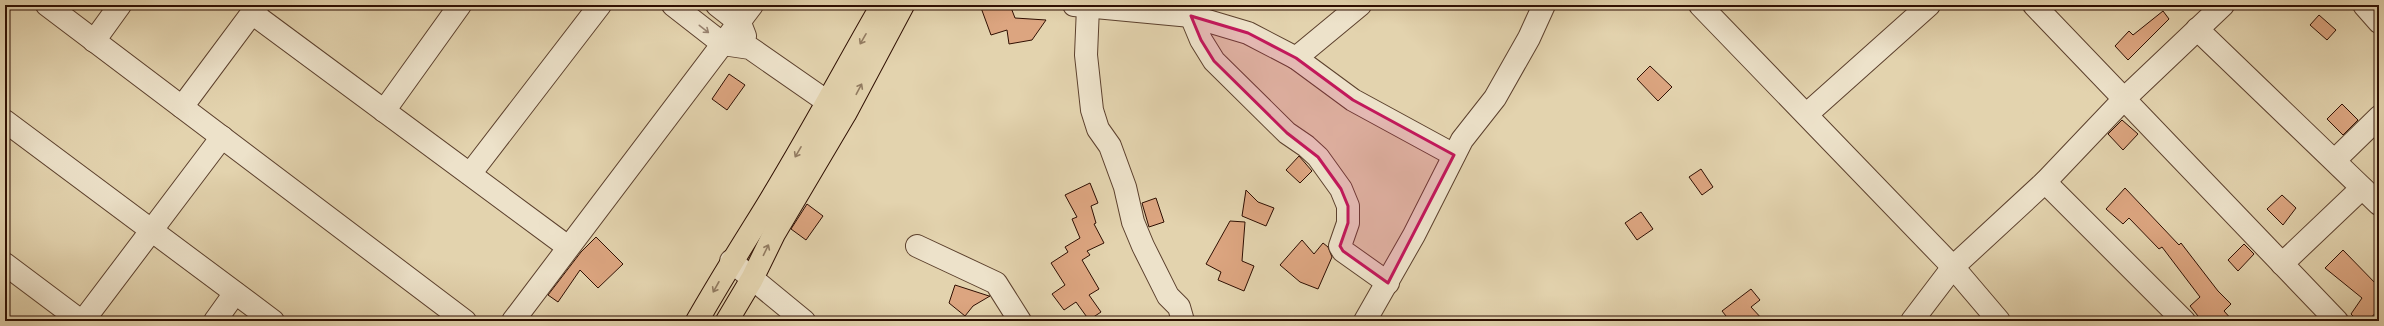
<svg xmlns="http://www.w3.org/2000/svg" width="2384" height="326" viewBox="0 0 2384 326" font-family="'Sorts Mill Goudy',serif">
  <style>
    .building { fill: #dca580; stroke: #2f0f02 }
    .lines { fill: none; stroke-linecap: round; stroke-linejoin: round }
    .minor-casing { stroke: #5c402d; stroke-width: 24 }
    .highway-casing { stroke: #2f0f02; stroke-width: 24 }
    .minor { stroke: #ede2ca; stroke-width: 22 }
    .highway { stroke: #e3d3ae; stroke-width: 22 }
    .oneway { stroke: #988370 }
    .oneway2 { stroke: #927b61 }
    .marked { fill: #c2185b; fill-opacity: 0.2; stroke: #c2185b; stroke-width: 3; stroke-linejoin: round }
  </style>
  <rect width="100%" height="100%" fill="#e3d3ae"/>
  <filter id="stains"><feTurbulence type="fractalNoise" baseFrequency=".005" numOctaves="4"/><feColorMatrix values="0 0 0 0 .2 0 0 0 0 .09 0 0 0 0 .02 0 0 0 .5 -.17"/></filter>
  <radialGradient id="worn" r=".72"><stop offset=".6" stop-color="#630" stop-opacity="0"/><stop offset="1" stop-color="#630" stop-opacity=".3"/></radialGradient>
  <g class="building">
    <polygon points="980,5 1010,5 1015,18 1046,20 1032,40 1009,44 1007,30 991,35"/>
    <polygon points="2163,11 2169,19 2128,60 2115,46 2129,31 2133,35"/>
    <polygon points="2319,15 2336,30 2327,40 2310,25"/>
    <polygon points="1650,66 1672,87 1658,101 1637,79"/>
    <polygon points="729,74 745,85 727,110 712,99"/>
    <polygon points="2342,104 2358,120 2343,135 2327,119"/>
    <polygon points="2122,120 2138,134 2123,150 2108,134"/>
    <polygon points="1299,156 1312,171 1300,183 1286,170"/>
    <polygon points="1701,169 1713,187 1702,195 1689,177"/>
    <polygon points="1090,183 1098,203 1091,206 1096,223 1094,224 1104,243 1087,251 1090,255 1082,260 1099,289 1089,295 1101,312 1089,320 1076,302 1064,310 1052,294 1065,285 1051,263 1068,252 1065,247 1080,238 1072,219 1077,217 1065,195"/>
    <polygon points="2125,188 2179,245 2181,243 2218,291 2231,304 2224,311 2233,321 2202,321 2190,306 2200,297 2162,247 2159,249 2129,218 2123,224 2106,209"/>
    <polygon points="1246,190 1258,202 1274,208 1266,226 1242,216"/>
    <polygon points="2282,195 2296,208 2283,225 2267,209"/>
    <polygon points="1156,198 1164,222 1149,227 1142,203"/>
    <polygon points="807,204 823,216 806,240 791,229"/>
    <polygon points="1641,212 1653,229 1637,240 1625,223"/>
    <polygon points="1230,221 1245,222 1242,261 1254,266 1244,291 1218,280 1221,272 1206,264"/>
    <polygon points="596,237 623,264 598,288 580,270 558,302 548,295 581,252"/>
    <polygon points="1302,240 1314,254 1323,243 1328,247 1332,257 1318,289 1300,282 1280,265"/>
    <polygon points="2244,244 2254,254 2238,271 2228,260"/>
    <polygon points="2343,250 2379,287 2379,309 2368,321 2358,321 2351,314 2362,298 2325,268"/>
    <polygon points="955,285 989,296 990,296 973,306 965,316 949,303"/>
    <polygon points="1751,289 1760,300 1751,307 1764,321 1730,321 1722,311"/>
  </g>
  <g class="lines">
    <g class="minor-casing">
      <g id="minor">
        <polyline points="47,5 465,321"/>
        <polyline points="673,5 723,44 750,48 842,112"/>
        <polyline points="717,5 740,23 745,36"/>
        <polyline points="1074,5 1191,16 1248,33 1296,58 1353,100 1454,155"/>
        <polyline points="1700,5 1953,267 1999,321"/>
        <polyline points="2034,5 2337,321"/>
        <polyline points="2364,5 2379,22"/>
        <polyline points="1088,7 1086,55 1092,110 1098,129 1110,146 1125,187 1133,222 1143,246 1168,296 1179,307 1183,321"/>
        <polyline points="252,13 568,247"/>
        <polyline points="1191,16 1201,40 1214,61 1287,133 1306,146 1318,157 1341,189 1348,206 1348,223 1340,246 1343,251 1388,283"/>
        <polyline points="2197,29 2379,204"/>
        <polyline points="94,41 120,5"/>
        <polyline points="1296,58 1360,5"/>
        <polyline points="182,107 258,5"/>
        <polyline points="384,111 460,5"/>
        <polyline points="1807,114 1929,5"/>
        <polyline points="5,121 273,321"/>
        <polyline points="2335,160 2379,117"/>
        <polyline points="470,174 600,5"/>
        <polyline points="2045,182 2184,321"/>
        <polyline points="917,246 996,283 1020,321"/>
        <polyline points="731,261 804,321"/>
        <polyline points="5,264 81,321"/>
        <polyline points="2282,264 2362,188"/>
        <polyline points="83,321 222,137"/>
        <polyline points="215,321 235,293"/>
        <polyline points="513,321 752,5"/>
        <polyline points="1365,321 1414,235 1462,140 1495,98 1529,38 1544,5"/>
        <polyline points="1912,321 1953,267 2045,182 2124,99 2223,5"/>
      </g>
    </g>
    <g class="highway-casing">
      <g id="highway">
        <path d="M697,321C716,288 735,257 755,225C800,154 840,78 882,5"/>
        <polyline points="727,321 752,279 774,234 845,114 903,5"/>
      </g>
    </g>
    <use href="#minor" class="minor"/>
    <use href="#highway" class="highway"/>
  </g>
  <defs><path id="oneway-shaft" d="M-6 0H5M1.5-3L5.5 0L1.5 3" fill="none" stroke-width="1.6" stroke-linecap="round" stroke-linejoin="round"/></defs>
  <use class="oneway" href="#oneway-shaft" transform="translate(704 29) rotate(38)"/>
  <g class="oneway2">
    <use href="#oneway-shaft" transform="translate(863 39) rotate(120)"/>
    <use href="#oneway-shaft" transform="translate(859 89) rotate(-62)"/>
    <use href="#oneway-shaft" transform="translate(798 152) rotate(120)"/>
    <use href="#oneway-shaft" transform="translate(766 250) rotate(-64)"/>
    <use href="#oneway-shaft" transform="translate(716 287) rotate(119)"/>
  </g>
  <path class="marked" d="M1191,16L1248,33L1296,58L1353,100L1454,155L1388,283L1343,251L1340,246L1348,223V206L1341,189L1318,157L1287,133L1214,61L1201,40Z"/>
  <rect width="2384" height="326" fill="none" stroke="#e3d3ae" stroke-width="20"/>
  <rect x="6" y="6" width="2372" height="314" fill="none" stroke="#2f0f02" stroke-width="2"/>
  <rect x="10" y="10" width="2364" height="306" fill="none" stroke="#2f0f02"/>
  <rect width="100%" height="100%" filter="url(#stains)"/>
  <rect width="100%" height="100%" fill="url(#worn)"/>
</svg>
